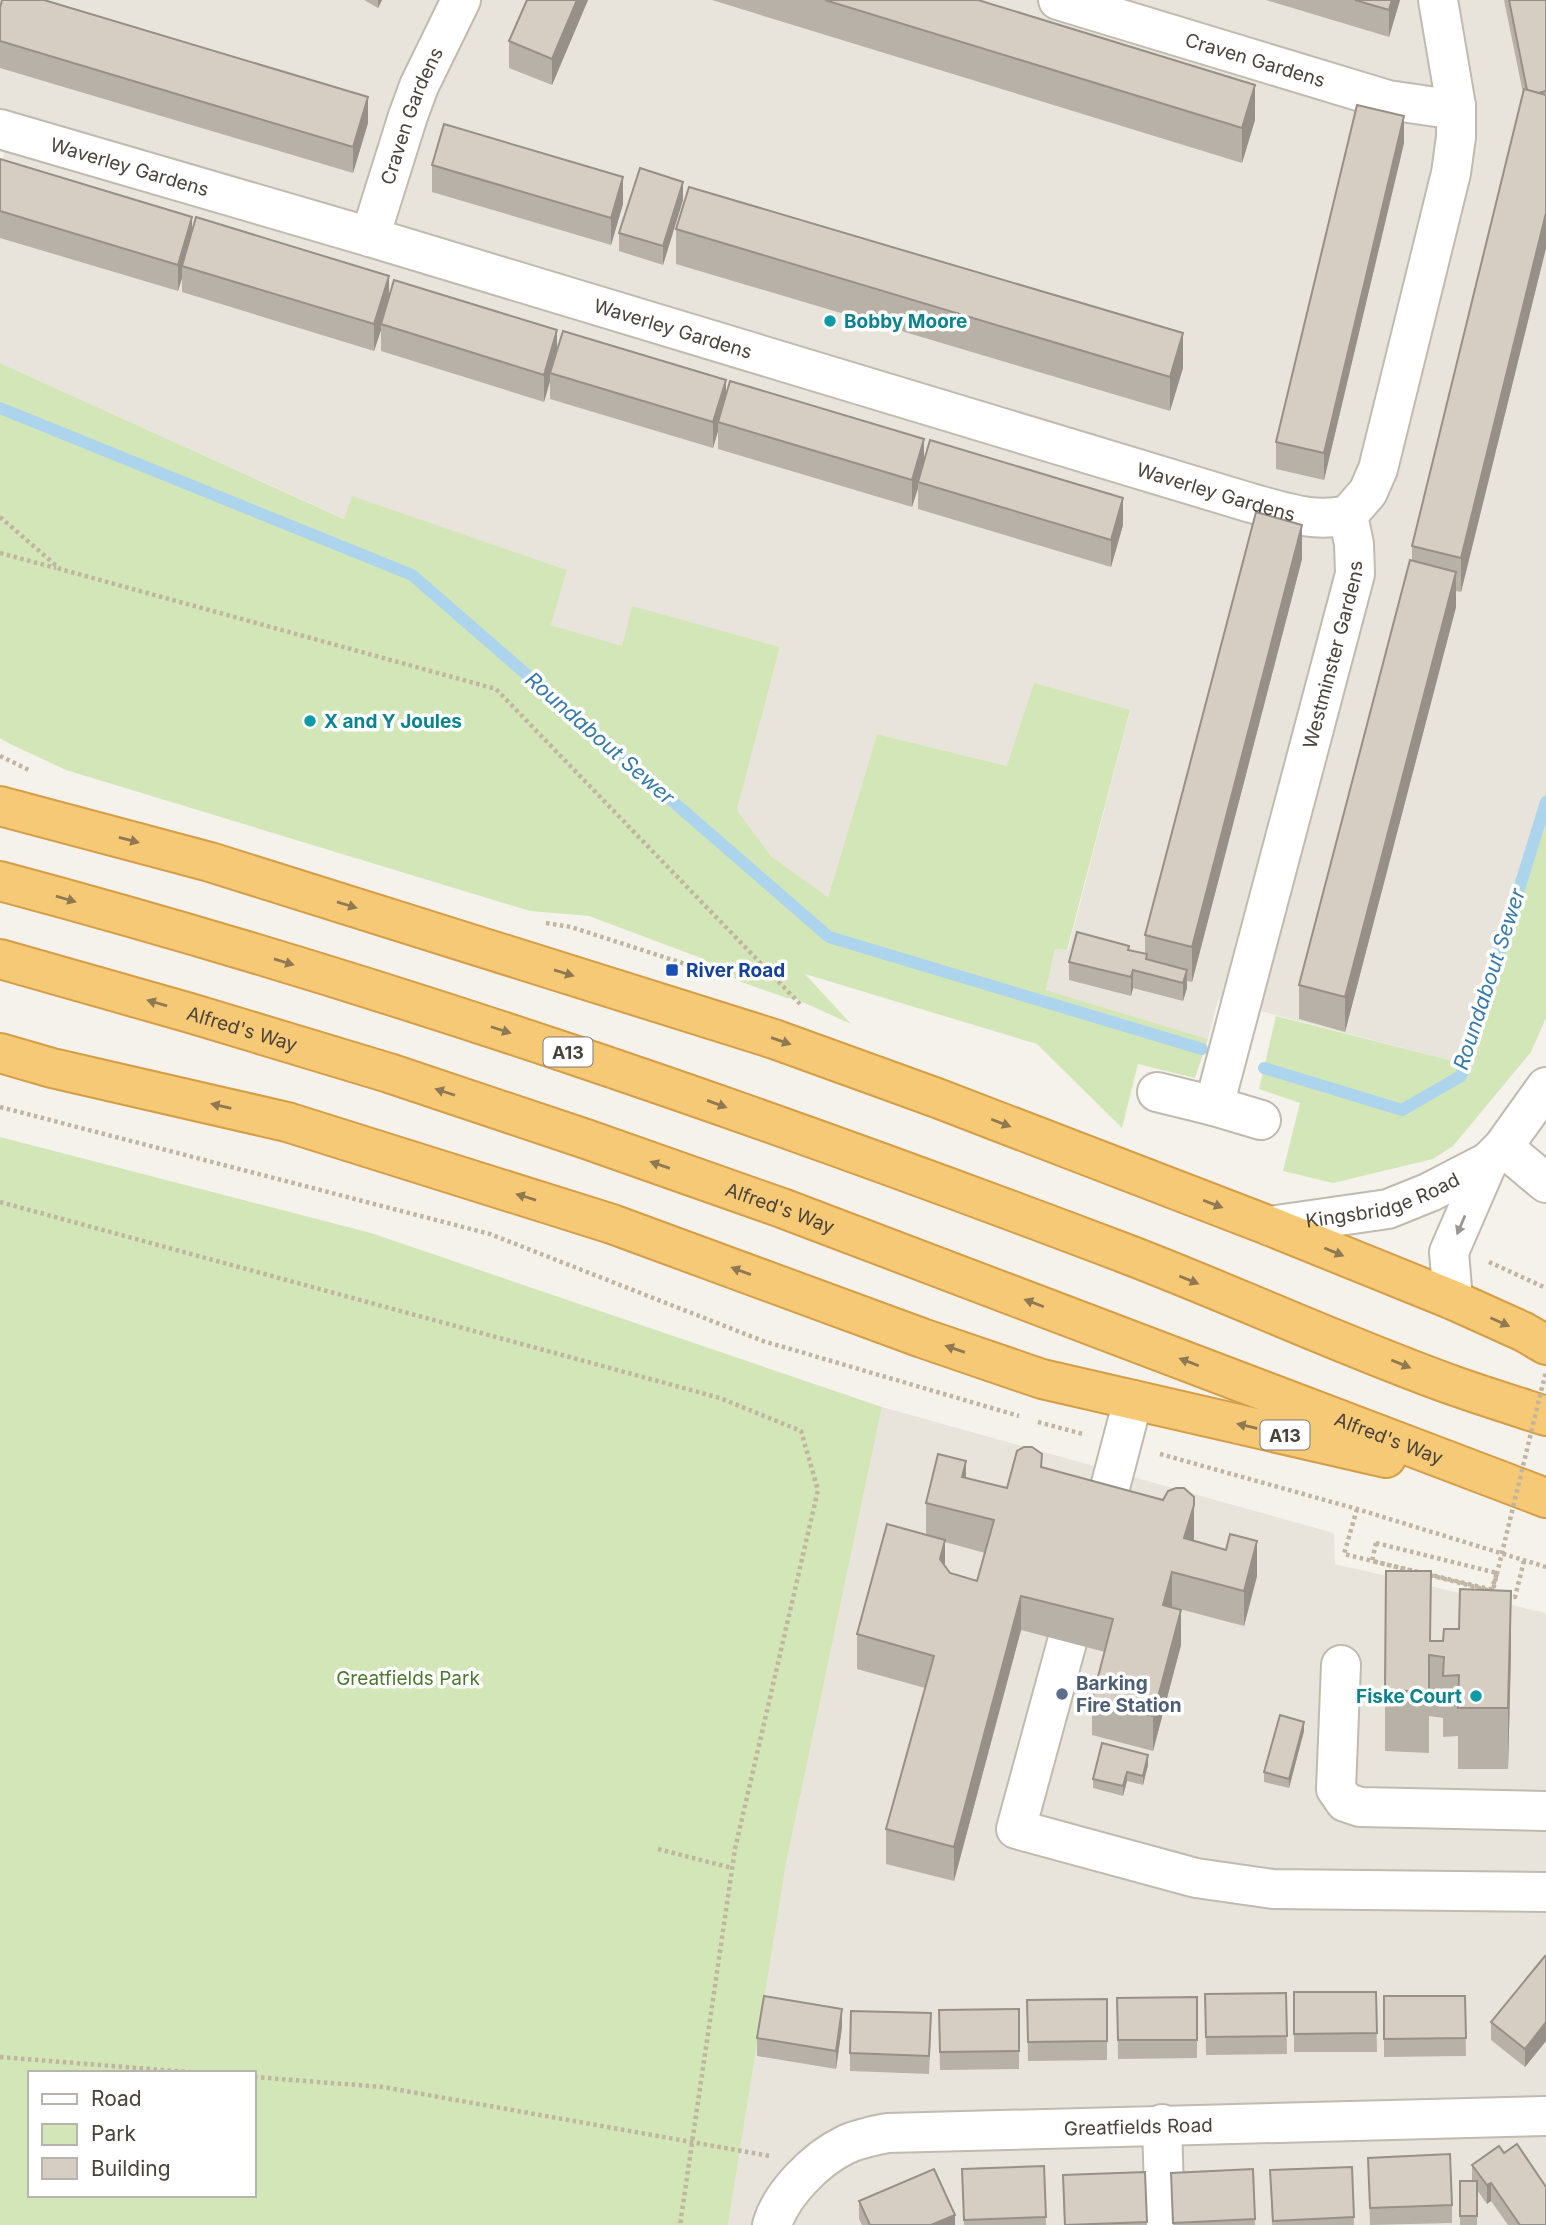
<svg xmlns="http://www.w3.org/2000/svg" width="1546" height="2225" viewBox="0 0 1546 2225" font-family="Inter,sans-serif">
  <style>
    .residential { fill: #e9e4db }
    .green { fill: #d2e6b8; fill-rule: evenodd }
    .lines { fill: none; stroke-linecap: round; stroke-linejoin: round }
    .stream { stroke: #add4ed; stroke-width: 12 }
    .minor-casing { stroke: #c0baaf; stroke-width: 42 }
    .highway-casing { stroke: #d59e46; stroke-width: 42 }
    .path { stroke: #c1b5a1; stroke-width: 4.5; stroke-dasharray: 3.5 3.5; stroke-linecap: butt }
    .minor { stroke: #fff; stroke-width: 38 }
    .highway { stroke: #f6c977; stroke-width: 38 }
    .path-bridge { stroke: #c1b5a1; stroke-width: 4.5; stroke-dasharray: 3.5 3.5; stroke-linecap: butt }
    .wall { fill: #b8b1a7; fill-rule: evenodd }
    .shaded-wall { fill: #969088 }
    .building { fill: #d6cec2; stroke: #969088; stroke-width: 2 }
    .oneway { fill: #8f7952 }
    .oneway2 { fill: #9b9893 }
    .culture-dot { fill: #0f9aa8; stroke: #fff; stroke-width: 2.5 }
    .transit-dot { fill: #1a4fb4; stroke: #fff; stroke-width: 2.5 }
    .service-dot { fill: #5c6f8a; stroke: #fff; stroke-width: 2.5 }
    .labels { text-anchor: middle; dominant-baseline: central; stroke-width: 7; stroke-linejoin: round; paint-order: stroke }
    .shield { fill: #fff; stroke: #807b75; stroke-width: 2 }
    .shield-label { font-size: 18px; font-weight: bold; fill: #4a433a }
    .street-label { font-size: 19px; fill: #4a433a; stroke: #fff }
    .culture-label { font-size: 19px; font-weight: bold; fill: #0d838f; stroke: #fff; text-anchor: start }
    .transit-label { font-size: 19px; font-weight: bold; fill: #164399; stroke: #fff; text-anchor: start }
    .park-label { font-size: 19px; fill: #4d792f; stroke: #fff }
    .service-label { font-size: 19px; font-weight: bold; fill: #4e5e75; stroke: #fff; text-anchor: start }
    .water-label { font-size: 21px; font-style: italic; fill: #367aa9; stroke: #fff }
  </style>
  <rect width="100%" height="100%" fill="#f5f2ec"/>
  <g class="residential">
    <polygon points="0,0 1546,0 1546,791 1473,1066 1218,1000 1208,1039 1046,990 1055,949 1068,950 1130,711 1007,766 877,734 828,897 771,856 737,810 780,647 632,607 623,647 551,625 567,570 352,497 345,519 0,363 0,167 7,145 0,143"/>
    <polygon points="882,1407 1334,1533 1335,1564 1546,1613 1546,2225 728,2225 786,1864"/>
  </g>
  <g class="green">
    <polygon points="0,363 344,519 352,496 567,570 551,625 622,646 632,606 780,647 737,810 771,856 828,897 877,734 1007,766 1034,683 1130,710 1067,950 1055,949 1046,990 1208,1039 1195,1078 1138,1064 1122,1128 1037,1044 805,974 851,1024 796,999 787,998 741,982 701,958 589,916 530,911 66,770 8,743 0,738"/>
    <polygon points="1546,791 1546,1018 1531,1052 1453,1146 1433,1159 1333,1183 1283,1171 1300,1103 1259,1089 1276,1016 1473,1066"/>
    <path d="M0,1137L371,1233L882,1407L786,1864L728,2225H0ZM30,2073H254V2195H30Z"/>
  </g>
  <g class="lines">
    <g class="stream">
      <polyline points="0,408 412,575 829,937 1202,1049"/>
      <polyline points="1264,1068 1402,1110 1461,1076 1546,802"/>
    </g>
    <g class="minor-casing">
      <g id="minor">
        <path id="s1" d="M1058,0L1388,100L1436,107L1456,106"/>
        <path id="s2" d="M0,129L370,237L1251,503C1285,512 1313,523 1348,515"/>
        <path id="s3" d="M370,237L408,116L419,86L461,0"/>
        <polyline points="1157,1092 1214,1106"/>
        <path id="s4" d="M1261,1120L1214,1106L1355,574L1354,544L1348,515L1368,492L1378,469L1451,173L1456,137V106L1438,0"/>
        <polyline points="1503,1147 1546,1183"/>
        <path id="s5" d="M1270,1226L1388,1209L1430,1192L1488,1162L1503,1147L1546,1087"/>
        <polyline points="1453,1300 1449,1252 1488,1162"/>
        <polyline points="1102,1518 1133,1400"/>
        <polyline points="1067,1642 1016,1829 1196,1878 1273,1889 1546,1892"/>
        <polyline points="1341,1665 1336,1789 1345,1802 1360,1807 1546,1811"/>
        <polyline points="1162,2124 1165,2225"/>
        <path id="s6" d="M772,2225C781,2194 816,2159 845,2145C857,2139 873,2136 887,2133L1546,2116"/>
      </g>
    </g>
    <g class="highway-casing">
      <g id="highway">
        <polyline points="0,806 210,862 774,1039 937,1098 1270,1226 1453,1300 1524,1332 1546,1345"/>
        <path d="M0,881C382,983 755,1113 1124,1253C1234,1295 1341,1345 1452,1385C1483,1396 1515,1406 1546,1416"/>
        <path id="s7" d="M0,959L190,1013L389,1073L586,1139L782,1208L1546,1498"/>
        <polyline points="0,1053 52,1068 287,1122 612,1224 922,1338 1042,1379 1386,1458"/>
      </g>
    </g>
    <g class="path">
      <polyline points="0,517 60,569 496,689 802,1006"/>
      <polyline points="0,553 56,568"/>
      <polyline points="0,756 31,771"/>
      <polyline points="546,923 571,927 713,973 720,978"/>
      <polyline points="0,1107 490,1234 763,1341 1019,1416"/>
      <polyline points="0,1202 720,1398 801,1431 818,1490 735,1849 680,2225"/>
      <polyline points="1489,1262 1546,1288"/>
      <polyline points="1038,1422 1083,1434"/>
      <polyline points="1160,1454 1357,1509 1546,1567"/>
      <polyline points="1357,1509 1344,1554 1417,1572"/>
      <polyline points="1376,1543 1497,1573 1491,1591 1429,1575"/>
      <polyline points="1507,1595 1515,1597 1524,1561"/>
      <polyline points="658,1849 732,1868"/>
      <polyline points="0,2057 200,2073"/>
      <polyline points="254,2077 383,2087 770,2156"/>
    </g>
    <use href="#minor" class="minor"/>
    <use href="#highway" class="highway"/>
    <g class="path-bridge">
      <polyline points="1376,1543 1372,1561 1418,1572"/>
      <polyline points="1427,1574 1493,1590 1546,1371"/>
    </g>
  </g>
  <g class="wall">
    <polygon points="364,0 382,0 378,8"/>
    <polygon points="527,0 588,0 552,85 509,68 509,41"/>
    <polygon points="712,0 978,0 1255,120 1242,163"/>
    <polygon points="1266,0 1400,0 1389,37"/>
    <polygon points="1504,0 1546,0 1546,248 1461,592 1456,591 1456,607 1345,1032 1299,1019 1299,985 1412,560 1412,546 1523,93"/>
    <polygon points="0,8 368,123 353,173 0,68"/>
    <polygon points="1404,143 1324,480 1276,469 1276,442"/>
    <polygon points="0,159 192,231 389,297 557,349 726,397 1123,525 1111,567 918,509 918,488 912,507 718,449 718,431 713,448 550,399 550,381 544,402 381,351 381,330 374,351 182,292 182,278 178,291 0,238"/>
    <polygon points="432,165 623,204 611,245 432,192"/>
    <polygon points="683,200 663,265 619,251 619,233"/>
    <polygon points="676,229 1183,368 1170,411 676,264"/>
    <polygon points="1302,559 1192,982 1187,981 1187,988 1183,1001 1133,988 1131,996 1069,980 1069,962 1145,954 1145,935"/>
    <path d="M1042,1468L1194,1539V1541L1257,1576L1244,1626L1172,1607L1181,1645L1153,1751L1092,1735V1700L1105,1652L1021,1630L954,1881L886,1864V1829L925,1688L857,1669V1634L926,1535V1503L966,1478L1007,1488ZM945,1542L985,1553L977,1581L950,1573L945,1566Z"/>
    <polygon points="1431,1641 1511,1652 1508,1769 1458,1769 1458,1736 1443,1737 1443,1718 1429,1716 1429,1753 1385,1751 1385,1690"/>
    <polygon points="1304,1731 1289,1788 1264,1782 1264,1772"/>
    <polygon points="1148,1765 1143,1785 1127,1781 1123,1796 1093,1788 1093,1779"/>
    <polygon points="1546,1957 1546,2041 1525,2067 1491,2040 1491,2022"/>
    <polygon points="1294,1992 1376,1992 1377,2052 1294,2052"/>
    <polygon points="1286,1993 1287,2054 1206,2055 1205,1994"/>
    <polygon points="1384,1996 1465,1996 1466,2056 1384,2057"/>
    <polygon points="1197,1997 1197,2058 1118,2059 1117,1998"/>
    <polygon points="1107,1999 1107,2060 1028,2061 1027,2000"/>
    <polygon points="1019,2009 1019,2069 940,2070 939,2010"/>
    <polygon points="842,2027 836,2069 757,2056 757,2038"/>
    <polygon points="931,2031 929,2074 850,2071 850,2053"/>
    <polygon points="1368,2158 1452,2205 1452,2223 1370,2225"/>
    <polygon points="1472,2165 1546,2225 1508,2225 1491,2201 1487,2204 1477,2190 1477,2225 1460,2225 1460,2181 1472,2181"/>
    <polygon points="1044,2166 1046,2225 964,2225 962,2169"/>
    <polygon points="1352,2167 1354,2225 1272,2225 1270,2170"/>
    <polygon points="1253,2169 1255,2225 1173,2225 1171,2173"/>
    <polygon points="1145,2172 1147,2225 1064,2225 1063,2175"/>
    <polygon points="859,2201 955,2225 862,2225 859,2219"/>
  </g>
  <g class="shaded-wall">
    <polygon points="378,0 382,0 378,8"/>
    <polygon points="577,0 588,0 552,85 552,59"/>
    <polygon points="1392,0 1400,0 1389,37 1389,10"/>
    <polygon points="1255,85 1255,120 1242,163 1242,128"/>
    <polygon points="368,97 368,123 353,173 353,147"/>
    <polygon points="1404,116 1404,143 1324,480 1324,453"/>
    <polygon points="623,177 623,204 611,245 611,218"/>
    <polygon points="683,182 683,200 663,265 663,246"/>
    <polygon points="1546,213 1546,248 1461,592 1461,558"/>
    <polygon points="192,217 192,244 182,266 182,278 178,291 178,265"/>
    <polygon points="389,276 389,303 381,324 381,330 374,351 374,324"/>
    <polygon points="557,330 557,357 550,373 550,381 544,402 544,375"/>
    <polygon points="1183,333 1183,368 1170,411 1170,377"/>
    <polygon points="726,380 726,406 718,422 718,431 713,448 713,422"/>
    <polygon points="924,439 924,465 918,482 918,488 912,507 912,480"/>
    <polygon points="1123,498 1123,525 1111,567 1111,540"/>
    <polygon points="1302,525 1302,559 1192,982 1192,947"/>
    <polygon points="1456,572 1456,607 1345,1032 1345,997"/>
    <polygon points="1133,970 1133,988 1131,996 1131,977"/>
    <polygon points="1187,970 1187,988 1183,1001 1183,983"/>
    <polygon points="966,1461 966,1495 962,1477"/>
    <polygon points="1194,1505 1194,1539 1184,1573 1184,1538"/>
    <polygon points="945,1540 945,1575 940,1559"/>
    <polygon points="1257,1541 1257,1576 1244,1626 1244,1591"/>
    <polygon points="1431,1571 1431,1655 1430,1655"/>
    <polygon points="1172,1572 1172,1607 1163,1640 1163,1605"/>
    <polygon points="1511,1591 1511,1652 1508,1769 1508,1708"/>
    <polygon points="1021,1596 1021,1630 954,1881 954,1847"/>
    <polygon points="1181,1610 1181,1645 1153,1751 1153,1716"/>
    <polygon points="1304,1722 1304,1731 1289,1788 1289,1779"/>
    <polygon points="1148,1755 1148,1765 1143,1785 1143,1776"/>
    <polygon points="1127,1772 1127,1781 1123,1796 1123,1786"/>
    <polygon points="842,2009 842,2027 836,2069 836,2051"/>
    <polygon points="1546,2022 1546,2041 1525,2067 1525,2049"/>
    <polygon points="1491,2183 1491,2201 1487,2204 1487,2185"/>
    <polygon points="955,2215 955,2225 931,2225"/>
  </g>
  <g class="building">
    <polygon points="2,0 44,0 368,97 353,147 0,41 0,8"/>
    <polygon points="527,0 577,0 552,59 509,41"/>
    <polygon points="825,0 978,0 1255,85 1242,128"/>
    <polygon points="1355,0 1392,0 1389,10"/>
    <polygon points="1509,0 1546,0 1546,91 1538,93 1527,90"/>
    <polygon points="1524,89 1546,95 1546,213 1461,558 1412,546"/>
    <polygon points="1357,105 1404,116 1324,453 1276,442"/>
    <polygon points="444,124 623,177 611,218 432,165"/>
    <polygon points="0,159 192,217 178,265 0,211"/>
    <polygon points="640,168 683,182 663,246 619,233"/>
    <polygon points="689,187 1183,333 1170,377 676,229"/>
    <polygon points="196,217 389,276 374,324 182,266"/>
    <polygon points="394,280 557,330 544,375 381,324"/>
    <polygon points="563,331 726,380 713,422 550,373"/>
    <polygon points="730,381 924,439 912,480 718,422"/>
    <polygon points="930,440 1123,498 1111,540 918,482"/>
    <polygon points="1256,512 1302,525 1192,947 1145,935"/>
    <polygon points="1410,560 1456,572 1345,997 1299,985"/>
    <polygon points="1077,932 1129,946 1128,950 1147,954 1146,959 1187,970 1183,983 1133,970 1131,977 1069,962"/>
    <polygon points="1024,1447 1032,1447 1042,1454 1041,1467 1163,1500 1168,1491 1176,1488 1184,1488 1194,1497 1194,1505 1184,1538 1226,1550 1230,1534 1257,1541 1244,1591 1172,1572 1163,1605 1181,1610 1153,1716 1092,1700 1113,1619 1021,1596 954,1847 886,1829 934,1656 857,1634 887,1524 945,1540 940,1559 950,1573 977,1581 994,1520 926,1503 938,1454 966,1461 962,1477 1007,1488 1017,1451"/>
    <polygon points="1386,1571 1431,1571 1430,1641 1443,1641 1444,1629 1459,1629 1460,1589 1511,1591 1508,1708 1458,1708 1459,1675 1443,1676 1444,1657 1429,1655 1429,1692 1385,1690"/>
    <polygon points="1280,1715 1304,1722 1289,1779 1264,1772"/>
    <polygon points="1102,1743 1148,1755 1143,1776 1127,1772 1123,1786 1093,1779"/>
    <polygon points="1545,1956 1546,1957 1546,2022 1525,2049 1491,2022"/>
    <polygon points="1294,1992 1376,1992 1377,2033 1294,2034"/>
    <polygon points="1286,1993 1287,2036 1206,2037 1205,1994"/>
    <polygon points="764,1996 842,2009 836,2051 757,2038"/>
    <polygon points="1384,1996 1465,1996 1466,2038 1384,2039"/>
    <polygon points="1197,1997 1197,2040 1118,2040 1117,1998"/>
    <polygon points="1107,1999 1107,2041 1028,2042 1027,2000"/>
    <polygon points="1019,2009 1019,2051 940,2052 939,2010"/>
    <polygon points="851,2011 931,2013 929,2056 850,2053"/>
    <polygon points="1517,2144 1546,2187 1546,2225 1520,2225 1491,2183 1487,2185 1472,2165 1499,2146 1504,2153"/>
    <polygon points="1450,2154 1452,2205 1370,2208 1368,2158"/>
    <polygon points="1044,2166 1046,2217 964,2220 962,2169"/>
    <polygon points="1352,2167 1354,2217 1273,2221 1270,2170"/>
    <polygon points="934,2169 955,2215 931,2225 870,2225 859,2201"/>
    <polygon points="1253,2169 1255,2219 1173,2223 1171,2173"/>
    <polygon points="1145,2172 1147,2222 1065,2225 1063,2175"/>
    <rect x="1460" y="2181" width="17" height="35"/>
  </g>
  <defs><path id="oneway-solid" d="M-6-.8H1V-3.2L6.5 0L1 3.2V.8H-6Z" transform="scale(1.75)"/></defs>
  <g class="oneway">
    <use href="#oneway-solid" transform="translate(129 840) rotate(15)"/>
    <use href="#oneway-solid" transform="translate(66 899) rotate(16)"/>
    <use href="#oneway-solid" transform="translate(347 905) rotate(17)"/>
    <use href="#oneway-solid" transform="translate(284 962) rotate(17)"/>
    <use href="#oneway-solid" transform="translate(564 973) rotate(17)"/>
    <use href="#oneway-solid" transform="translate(157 1003) rotate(-164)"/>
    <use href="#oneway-solid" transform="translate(501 1030) rotate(18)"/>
    <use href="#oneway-solid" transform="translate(781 1041) rotate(19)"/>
    <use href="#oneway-solid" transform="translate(445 1092) rotate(-162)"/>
    <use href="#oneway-solid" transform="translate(717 1104) rotate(20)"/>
    <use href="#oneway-solid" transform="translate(221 1106) rotate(-167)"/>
    <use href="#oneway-solid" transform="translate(1001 1123) rotate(21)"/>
    <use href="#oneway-solid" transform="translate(660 1165) rotate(-161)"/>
    <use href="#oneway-solid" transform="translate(526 1197) rotate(-163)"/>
    <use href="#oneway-solid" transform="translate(1213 1204) rotate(21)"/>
    <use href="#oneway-solid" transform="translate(1334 1252) rotate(22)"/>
    <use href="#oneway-solid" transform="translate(741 1271) rotate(-160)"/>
    <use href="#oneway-solid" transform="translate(1189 1280) rotate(22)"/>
    <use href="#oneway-solid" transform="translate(1034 1303) rotate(-159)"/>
    <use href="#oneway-solid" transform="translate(1500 1322) rotate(24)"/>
    <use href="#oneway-solid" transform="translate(955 1349) rotate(-161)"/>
    <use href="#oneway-solid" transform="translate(1189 1362) rotate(-159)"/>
    <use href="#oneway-solid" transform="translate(1401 1364) rotate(22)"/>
    <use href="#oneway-solid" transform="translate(1247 1426) rotate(-167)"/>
  </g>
  <use class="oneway2" href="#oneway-solid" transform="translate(1461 1225) rotate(113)"/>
  <g class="culture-dot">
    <circle cx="830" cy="321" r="7"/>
    <circle cx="310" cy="721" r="7"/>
    <circle cx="1476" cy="1696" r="7"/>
  </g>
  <rect class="transit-dot" x="665" y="963" width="14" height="14" rx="3.5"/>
  <circle class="service-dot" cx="1062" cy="1694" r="7"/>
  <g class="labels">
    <g class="shield">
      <rect x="543.5" y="1037.5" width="49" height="29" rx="5"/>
      <rect x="1260.5" y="1420.5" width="49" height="29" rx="5"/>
    </g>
    <g class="shield-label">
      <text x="568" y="1052">A13</text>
      <text x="1285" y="1435">A13</text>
    </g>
    <g class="street-label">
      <text stroke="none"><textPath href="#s1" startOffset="206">Craven Gardens</textPath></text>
      <text stroke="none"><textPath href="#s3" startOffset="128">Craven Gardens</textPath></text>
      <text stroke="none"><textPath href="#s2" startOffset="135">Waverley Gardens</textPath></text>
      <text stroke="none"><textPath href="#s2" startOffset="702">Waverley Gardens</textPath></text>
      <text stroke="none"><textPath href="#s2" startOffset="1269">Waverley Gardens</textPath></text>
      <text stroke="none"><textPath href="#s4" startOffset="516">Westminster Gardens</textPath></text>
      <text stroke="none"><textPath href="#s7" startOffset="252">Alfred's Way</textPath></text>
      <text stroke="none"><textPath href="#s5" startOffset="116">Kingsbridge Road</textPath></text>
      <text stroke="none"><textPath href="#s7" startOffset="819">Alfred's Way</textPath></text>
      <text stroke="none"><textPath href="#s7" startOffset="1470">Alfred's Way</textPath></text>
      <text stroke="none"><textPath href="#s6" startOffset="406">Greatfields Road</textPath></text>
    </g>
    <g class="culture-label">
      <text x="844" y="321">Bobby Moore</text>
      <text x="324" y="721">X and Y Joules</text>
      <text x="1462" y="1696" text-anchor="end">Fiske Court</text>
    </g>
    <g class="transit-label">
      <text x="686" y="970">River Road</text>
    </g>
    <g class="park-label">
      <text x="408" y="1678">Greatfields Park</text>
    </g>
    <g class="service-label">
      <text x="1076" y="1683">Barking<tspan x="1076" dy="22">Fire Station</tspan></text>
    </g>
    <g class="water-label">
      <text transform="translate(600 738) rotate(41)">Roundabout Sewer</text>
      <text transform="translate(1489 979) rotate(-72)">Roundabout Sewer</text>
    </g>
  </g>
  <rect x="28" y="2071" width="228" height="126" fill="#ffffff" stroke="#b7b4b0" stroke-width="2"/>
  <rect x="42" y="2094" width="35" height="10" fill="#ffffff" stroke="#b7b4b0" stroke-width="2"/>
  <text x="91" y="2106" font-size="21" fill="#4a433a">Road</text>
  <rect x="42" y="2124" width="35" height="21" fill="#d2e6b8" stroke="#b7b4b0" stroke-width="2"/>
  <text x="91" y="2141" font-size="21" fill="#4a433a">Park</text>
  <rect x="42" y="2158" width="35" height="21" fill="#d6cec2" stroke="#b7b4b0" stroke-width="2"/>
  <text x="91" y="2176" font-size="21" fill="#4a433a">Building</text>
</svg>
